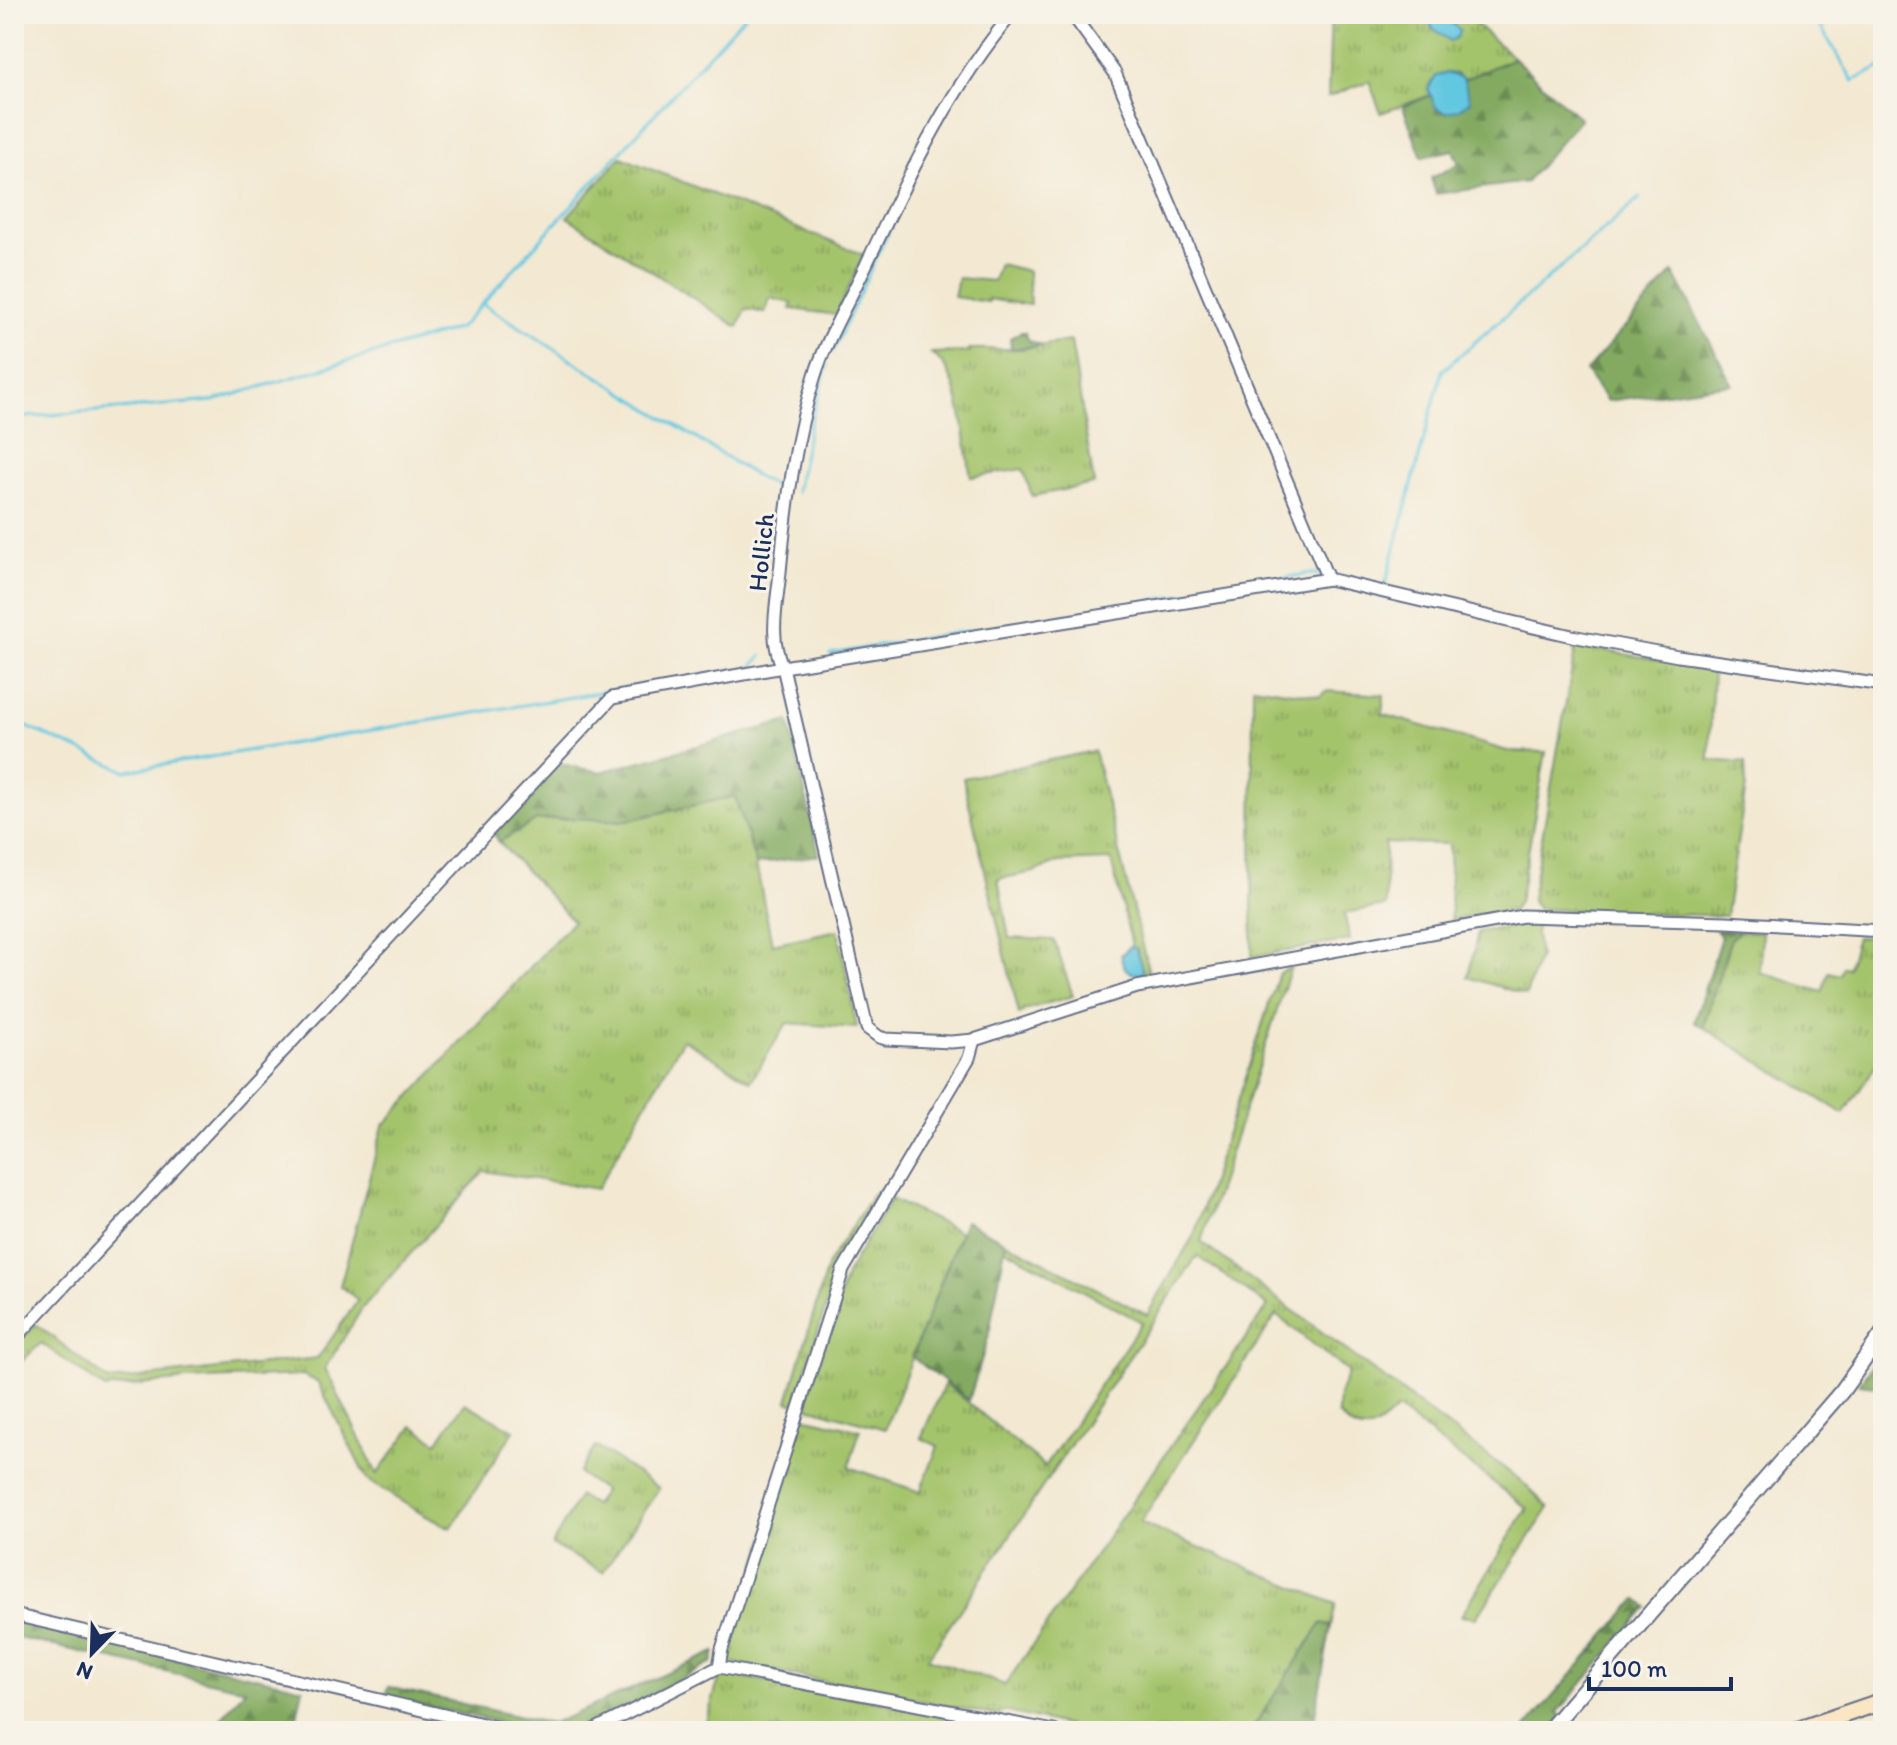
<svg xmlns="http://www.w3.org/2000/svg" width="1897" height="1745" viewBox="0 0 1897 1745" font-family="Itim,sans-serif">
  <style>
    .grass { fill: url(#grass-tufts); stroke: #607a65; stroke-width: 2; fill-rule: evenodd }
    .forest { fill: url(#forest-firs); stroke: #4f6c5f; stroke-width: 2 }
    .garden { fill: #a4c46c; stroke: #607a65; stroke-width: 2 }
    .water { fill: #62c7e0; stroke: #3e7b9f; stroke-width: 2 }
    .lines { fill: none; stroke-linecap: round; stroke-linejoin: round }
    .stream { stroke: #62c7e0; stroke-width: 3 }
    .minor-casing { stroke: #677087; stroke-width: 15 }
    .tertiary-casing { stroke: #677087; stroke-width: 18 }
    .secondary-casing { stroke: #677087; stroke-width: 20 }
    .minor { stroke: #fff; stroke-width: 11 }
    .tertiary { stroke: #fff; stroke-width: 14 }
    .secondary { stroke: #fbe6c3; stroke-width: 16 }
    .labels { text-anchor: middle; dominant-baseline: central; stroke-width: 6; stroke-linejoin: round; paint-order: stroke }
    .street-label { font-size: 26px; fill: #1b2f5e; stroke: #f7f3e8 }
  </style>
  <defs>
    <pattern id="grass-tufts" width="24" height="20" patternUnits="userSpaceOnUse" patternTransform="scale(2)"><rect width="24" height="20" fill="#a4c46c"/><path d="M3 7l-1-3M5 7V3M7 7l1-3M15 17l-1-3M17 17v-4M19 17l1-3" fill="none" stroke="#85a05c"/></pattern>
    <pattern id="forest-firs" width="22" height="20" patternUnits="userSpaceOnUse" patternTransform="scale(2)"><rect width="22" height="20" fill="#83aa60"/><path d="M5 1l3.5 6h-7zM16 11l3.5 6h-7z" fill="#6a8b52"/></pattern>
  </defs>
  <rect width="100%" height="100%" fill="#f7f3e8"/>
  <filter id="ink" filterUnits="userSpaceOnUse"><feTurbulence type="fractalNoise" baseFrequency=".0125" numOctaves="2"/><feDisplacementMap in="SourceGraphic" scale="16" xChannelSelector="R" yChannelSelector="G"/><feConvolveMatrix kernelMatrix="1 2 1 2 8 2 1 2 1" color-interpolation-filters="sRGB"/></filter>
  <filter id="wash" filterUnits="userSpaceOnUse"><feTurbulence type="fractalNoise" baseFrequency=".006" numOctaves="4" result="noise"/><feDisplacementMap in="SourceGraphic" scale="32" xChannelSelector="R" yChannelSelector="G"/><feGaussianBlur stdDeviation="1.8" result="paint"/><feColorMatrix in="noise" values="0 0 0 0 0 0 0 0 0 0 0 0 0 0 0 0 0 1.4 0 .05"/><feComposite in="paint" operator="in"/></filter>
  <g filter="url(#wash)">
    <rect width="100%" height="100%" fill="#f3e9d3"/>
    <g class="grass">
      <polygon points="1331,14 1465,14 1514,58 1463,80 1456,74 1446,73 1428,89 1431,95 1381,113 1369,81 1328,97"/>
      <polygon points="621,157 864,255 836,315 791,309 792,303 770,298 765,313 746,309 738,327 567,217"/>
      <path d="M1071,341L1094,484L1032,496L1023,469L971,477C965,445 962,369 930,353L970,352L969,349H1021Z"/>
      <polygon points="1576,646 1713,669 1709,760 1745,763 1746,786 1726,916 1538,909 1531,900"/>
      <polygon points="1253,686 1320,696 1326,691 1384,695 1382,714 1507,751 1546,752 1519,902 1513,910 1451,920 1449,844 1385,843 1386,906 1344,913 1350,940 1252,957"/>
      <polygon points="1094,751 1150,977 1140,978 1111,860 1059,862 1034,872 998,879 1009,938 1054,940 1073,996 1027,1009 1019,1014 963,778"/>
      <polygon points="735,796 756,864 772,944 838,930 857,1028 787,1023 751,1081 683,1039 597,1189 484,1171 363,1307 325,1368 377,1474 413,1426 437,1442 465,1403 514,1430 451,1528 424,1515 367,1480 318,1382 303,1375 185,1380 105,1389 41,1343 14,1369 14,1347 36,1324 109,1381 318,1358 358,1300 340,1286 383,1126 573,921 499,842 537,820 577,818 624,821"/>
      <polygon points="1535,923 1539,957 1526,995 1468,977 1478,932"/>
      <polygon points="1740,931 1762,932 1760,972 1822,992 1829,972 1840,975 1843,967 1848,968 1857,937 1883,938 1883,1054 1844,1114 1703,1027 1731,938"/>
      <path d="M1291,967L1201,1242L1520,1480L1549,1508L1476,1618L1461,1616L1527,1508L1397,1409C1376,1430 1361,1441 1338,1414L1339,1395L1348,1372L1276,1315L1140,1523L1336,1604L1331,1626L1322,1623L1251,1731H1090L1004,1711L998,1716L727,1662L803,1417L860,1430L849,1467L920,1492L938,1446L921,1438L945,1383L1045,1467L1142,1322L1005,1249L1006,1242L1147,1315L1194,1235L1279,973ZM1197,1256L1268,1306L1005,1685L928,1658Z"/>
      <polygon points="892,1180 838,1269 795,1404 788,1401 828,1264 873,1194"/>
      <polygon points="891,1199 960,1232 885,1429 805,1406 847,1273"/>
      <polygon points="596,1446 659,1488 603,1572 552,1545 579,1496 594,1505 604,1491 578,1473"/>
      <polygon points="721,1673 970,1718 967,1731 703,1731"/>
    </g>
    <g class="forest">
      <polygon points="1514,58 1580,119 1526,182 1436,194 1431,178 1459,164 1453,150 1422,157 1403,107 1431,95 1437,108 1465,86 1463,80"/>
      <polygon points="1673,272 1732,384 1607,401 1586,371"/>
      <polygon points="1021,332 1025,332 1029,341 1042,345 1011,349 1010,338"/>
      <polygon points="789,721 819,855 756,864 735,796 624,821 577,818 537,820 499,842 494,833 556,763 601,772"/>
      <polygon points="1716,930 1740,931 1731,938 1703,1027 1694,1022 1721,937"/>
      <polygon points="965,1221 1006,1242 988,1338 969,1400 912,1357"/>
      <polygon points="1883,1349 1883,1387 1859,1384"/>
      <polygon points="1637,1599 1647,1607 1558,1712 1577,1731 1523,1731"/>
      <polygon points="14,1621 303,1688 294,1731 211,1731 245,1689 14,1637"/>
      <polygon points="1322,1623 1331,1626 1312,1731 1251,1731"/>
      <polygon points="715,1652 712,1663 582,1731 537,1731 385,1697 388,1687 552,1724"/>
    </g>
    <polygon class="garden" points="999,264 1028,271 1030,305 988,299 988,302 954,297 958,278 993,281"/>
    <g class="water">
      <polygon points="1433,14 1442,14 1460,30 1457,37 1450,41 1431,27"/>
      <polygon points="1446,73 1463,78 1470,101 1459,109 1446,113 1436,108 1428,89 1436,76"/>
      <path d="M1131,946L1136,949L1143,971L1141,974C1128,975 1122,967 1121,955Z"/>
    </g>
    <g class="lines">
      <g class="stream">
        <polyline points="1813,14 1853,81 1883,66"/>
        <polyline points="483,304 759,478 782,489"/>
        <polyline points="833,351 896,215"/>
        <polyline points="14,418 213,401 460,328 746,14"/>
        <polyline points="796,492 809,428 827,365"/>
        <polyline points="1332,575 1385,586 1442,371 1640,198"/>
        <polyline points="830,654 1307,574 1324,574"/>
        <polyline points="14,721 126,771 752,667 762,656"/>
      </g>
    </g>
  </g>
  <g filter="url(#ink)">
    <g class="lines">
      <g class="minor-casing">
        <g id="minor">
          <polyline points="1072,14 1115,73 1328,579"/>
          <path d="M974,1040L951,1042L886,1039L879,1037L867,1028L783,667C768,639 777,604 780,572C786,507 795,438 815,375C827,338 849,301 866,265C908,177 949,89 1012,14"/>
          <polyline points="14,1340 612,698 783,667 1328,579 1572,636 1678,656 1883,685"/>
          <polyline points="14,1615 513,1731"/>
          <polyline points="719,1667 1054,1731"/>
          <polyline points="592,1731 719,1667 722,1649 843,1270 969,1058 974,1040 1137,987 1523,916 1726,922 1883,931"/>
        </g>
      </g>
      <g class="tertiary-casing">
        <polyline id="tertiary" points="1548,1731 1842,1391 1883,1333"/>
      </g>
      <g class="secondary-casing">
        <polyline id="secondary" points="1795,1731 1883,1701"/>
      </g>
      <use href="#minor" class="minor"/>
      <use href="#tertiary" class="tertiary"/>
      <use href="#secondary" class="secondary"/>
    </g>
  </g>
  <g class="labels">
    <g class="street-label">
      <text transform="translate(761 552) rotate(-84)">Hollich</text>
    </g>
  </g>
  <rect width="1897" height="1745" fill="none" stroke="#f7f3e8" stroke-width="48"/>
  <g transform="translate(92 1653) rotate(203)" stroke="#f7f3e8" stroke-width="6" paint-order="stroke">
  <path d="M0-6L14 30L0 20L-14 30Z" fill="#1b2f5e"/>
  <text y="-12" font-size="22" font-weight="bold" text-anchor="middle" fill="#1b2f5e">N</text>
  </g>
  <path d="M1589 1677v12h142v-12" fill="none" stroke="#1b2f5e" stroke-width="4"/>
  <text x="1601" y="1677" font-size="24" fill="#1b2f5e" stroke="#f7f3e8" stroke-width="6" paint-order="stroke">100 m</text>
</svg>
